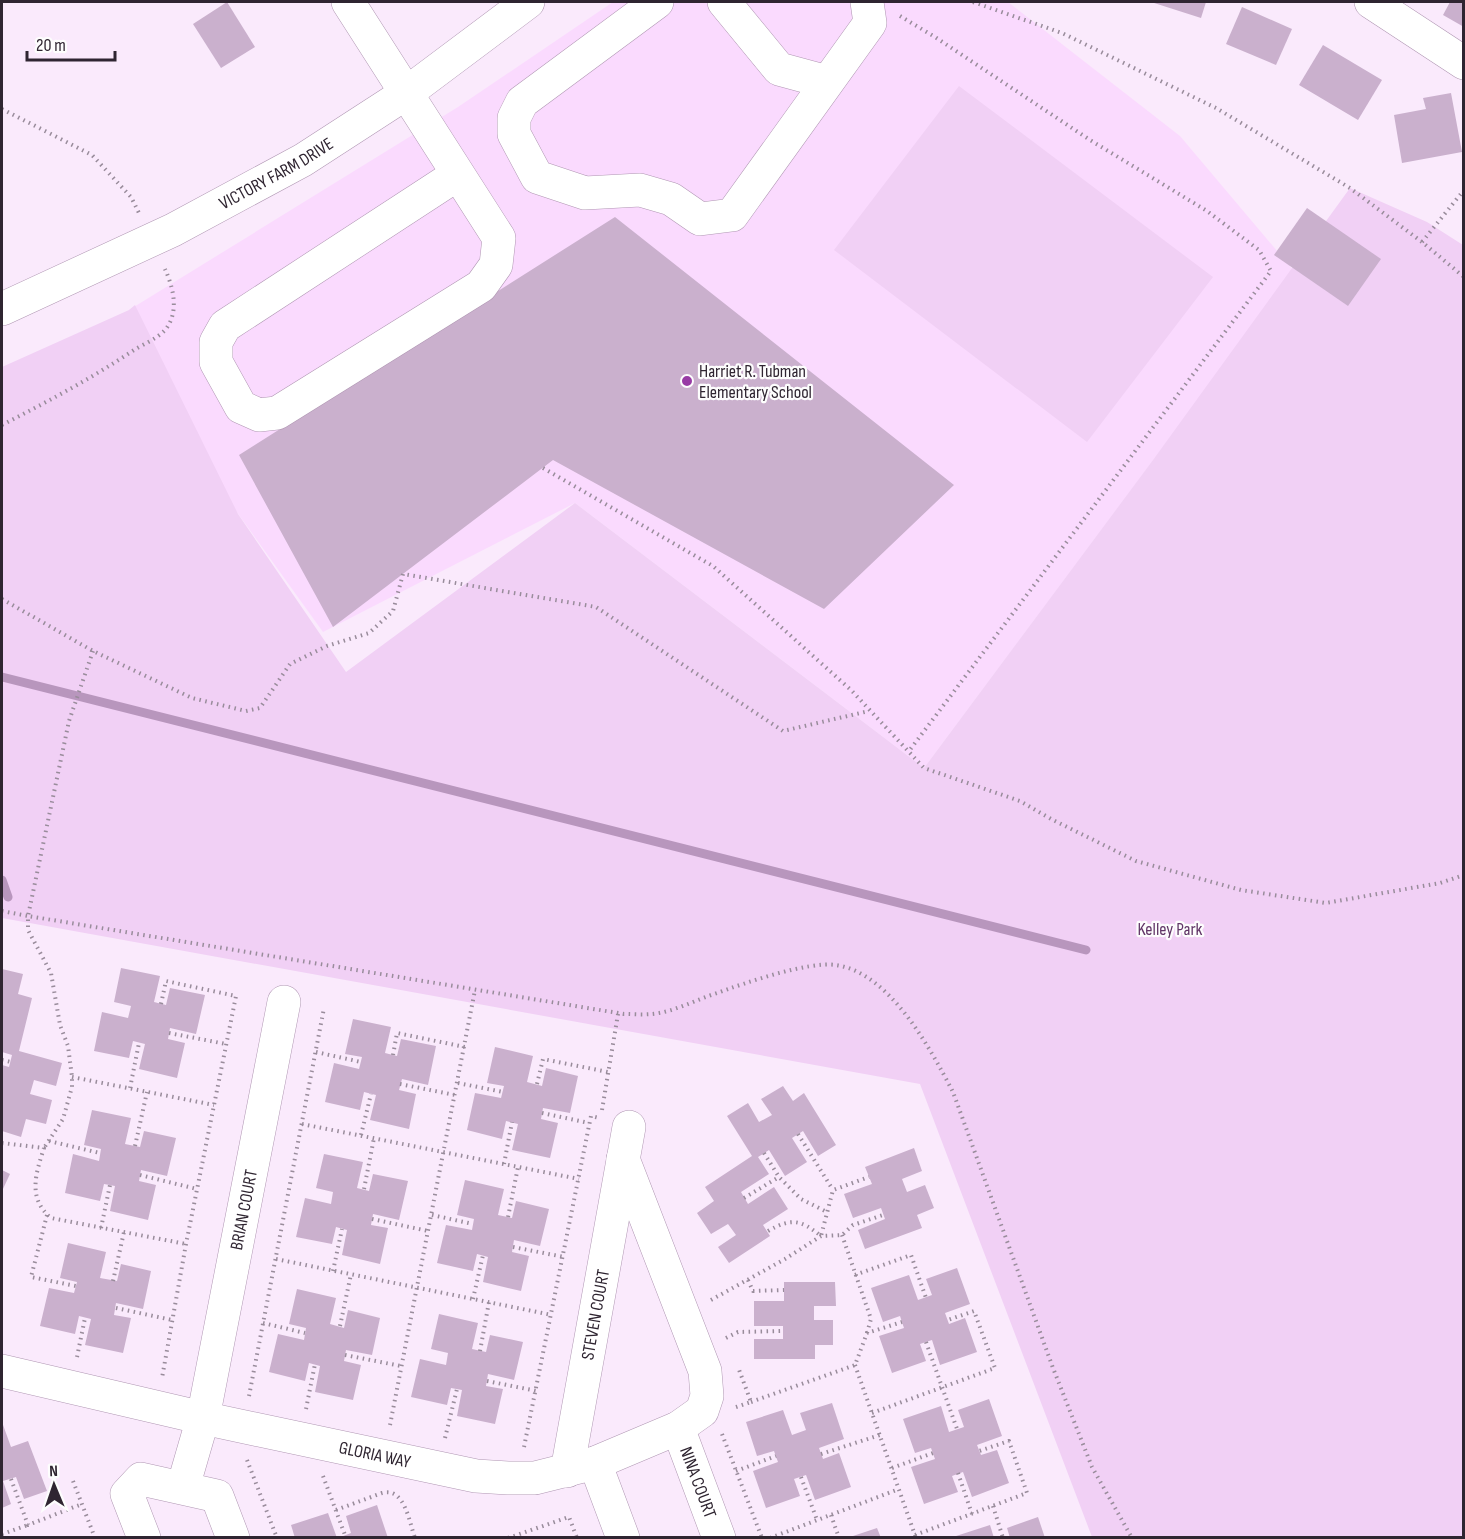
<svg xmlns="http://www.w3.org/2000/svg" width="1465" height="1539" viewBox="0 0 1465 1539" font-family="'Sofia Sans Condensed',sans-serif">
  <style>
    .built { fill: #fadafe }
    .green { fill: #f1d0f5 }
    .lines { fill: none; stroke-linecap: round; stroke-linejoin: round }
    .stream { stroke: #b896bd; stroke-width: 9 }
    .building { fill: #cab0cd }
    .minor-casing { stroke: #b097b3; stroke-width: 34 }
    .path { stroke: #998c9b; stroke-width: 4; stroke-dasharray: 1.5 4.5; stroke-linecap: butt }
    .minor { stroke: #fff; stroke-width: 33 }
    .poi-dot { fill: #983ba5; stroke: #fdfdfd; stroke-width: 2 }
    .labels { text-anchor: middle; dominant-baseline: central; stroke-width: 4.5; stroke-linejoin: round; paint-order: stroke }
    .street-label { font-size: 18px; fill: #2f2531; stroke: #fdfdfd }
    .poi-label { font-size: 18px; fill: #2f2531; stroke: #fdfdfd; text-anchor: start }
    .park-label { font-size: 18px; fill: #613567; stroke: #fdfdfd }
  </style>
  <rect width="100%" height="100%" fill="#faeafc"/>
  <polygon class="built" points="613,2 1008,2 1180,136 1294,271 924,768 575,503 323,632 193,451 129,310 458,107"/>
  <g class="green">
    <polygon points="959,86 1213,277 1087,442 834,250"/>
    <polygon points="1350,188 1427,222 1463,245 1463,1537 1092,1537 920,1084 2,918 2,367 129,310 135,305 238,514 346,672 575,503 924,768 1153,460"/>
  </g>
  <g class="lines">
    <g class="stream">
      <polyline points="2,677 1086,950"/>
      <polyline points="2,880 8,897"/>
    </g>
  </g>
  <g class="building">
    <polygon points="227,2 255,47 221,68 193,24"/>
    <polygon points="1151,2 1206,2 1201,18"/>
    <polygon points="1450,2 1464,2 1464,27 1443,15"/>
    <polygon points="1242,7 1292,29 1276,65 1226,44"/>
    <polygon points="1323,45 1382,80 1358,120 1299,85"/>
    <polygon points="1451,93 1462,152 1402,163 1394,115 1426,109 1423,98"/>
    <polygon points="1307,208 1381,259 1348,306 1274,255"/>
    <polygon points="615,217 954,485 824,609 553,460 333,627 239,455"/>
    <polygon points="121,968 160,976 154,1002 166,1005 170,988 205,995 196,1034 170,1028 168,1039 185,1043 177,1078 139,1069 145,1044 133,1041 129,1058 94,1051 102,1012 128,1018 131,1006 114,1002"/>
    <polygon points="2,969 23,974 18,994 32,998 19,1051 62,1063 56,1086 34,1080 30,1094 52,1100 46,1124 26,1119 21,1137 2,1131 2,1065 9,1067 12,1055 2,1052"/>
    <polygon points="353,1019 391,1027 385,1053 397,1056 401,1039 436,1046 428,1085 402,1079 399,1090 416,1094 409,1129 370,1120 376,1095 364,1092 360,1110 325,1102 334,1063 359,1069 362,1057 345,1054"/>
    <polygon points="495,1047 533,1056 527,1082 542,1086 546,1068 578,1076 570,1113 543,1108 541,1119 558,1123 550,1158 512,1150 518,1124 506,1121 502,1139 467,1130 475,1093 501,1098 504,1086 487,1083"/>
    <polygon points="783,1086 793,1101 804,1093 836,1145 818,1156 803,1131 792,1138 807,1162 785,1176 769,1150 758,1157 769,1174 741,1192 748,1204 774,1187 788,1209 763,1225 770,1236 729,1263 718,1247 736,1235 728,1224 711,1234 697,1213 714,1201 705,1187 752,1156 727,1116 748,1103 759,1122 772,1115 761,1099"/>
    <polygon points="92,1110 131,1118 125,1144 140,1147 144,1131 176,1138 167,1176 141,1170 139,1181 156,1185 148,1220 110,1211 115,1186 104,1184 100,1201 65,1193 73,1154 99,1161 101,1149 84,1145"/>
    <polygon points="914,1148 922,1171 902,1179 907,1192 925,1185 934,1208 917,1215 922,1228 865,1249 858,1230 885,1219 881,1208 853,1218 844,1194 872,1184 865,1167"/>
    <polygon points="324,1154 363,1162 357,1188 369,1191 373,1174 408,1181 399,1220 373,1214 371,1225 388,1228 380,1264 342,1255 347,1230 336,1227 332,1244 296,1237 305,1198 331,1204 333,1192 316,1188"/>
    <polygon points="2,1170 10,1174 2,1191"/>
    <polygon points="465,1180 504,1189 498,1215 512,1218 516,1201 549,1209 540,1246 514,1240 512,1252 529,1256 521,1291 483,1282 488,1257 477,1254 473,1271 437,1263 446,1225 472,1230 474,1219 457,1215"/>
    <polygon points="68,1243 106,1252 100,1278 117,1281 121,1264 151,1271 143,1309 116,1303 114,1315 131,1318 123,1353 85,1345 91,1319 79,1316 75,1334 40,1326 49,1288 74,1293 77,1282 60,1278"/>
    <polygon points="957,1268 970,1304 945,1313 949,1324 965,1318 977,1352 940,1365 932,1340 920,1344 926,1361 892,1373 879,1336 904,1328 900,1316 883,1322 871,1288 909,1275 918,1300 932,1295 926,1279"/>
    <polygon points="784,1282 835,1282 836,1306 814,1306 814,1320 833,1320 833,1345 815,1345 815,1359 754,1359 754,1339 783,1339 783,1326 754,1326 754,1301 784,1301"/>
    <polygon points="297,1289 336,1298 330,1324 344,1328 348,1310 380,1318 372,1355 346,1350 344,1361 361,1365 353,1400 315,1392 320,1366 309,1363 305,1381 269,1372 278,1334 304,1340 306,1328 289,1324"/>
    <polygon points="439,1314 478,1323 472,1349 486,1352 490,1335 523,1342 514,1380 488,1374 486,1386 503,1389 495,1424 457,1416 462,1390 451,1388 447,1405 411,1397 420,1359 446,1365 448,1353 431,1349"/>
    <polygon points="989,1399 1002,1436 977,1445 981,1455 997,1450 1009,1483 972,1497 963,1472 952,1476 958,1492 924,1504 911,1467 935,1459 931,1448 915,1453 903,1419 941,1406 949,1432 964,1427 958,1410"/>
    <polygon points="832,1403 844,1439 819,1448 823,1459 839,1453 851,1487 815,1500 806,1475 794,1479 800,1496 766,1508 753,1471 778,1462 774,1451 757,1456 746,1422 783,1410 792,1435 806,1430 800,1413"/>
    <polygon points="2,1422 11,1447 28,1441 47,1491 24,1499 16,1477 3,1481 11,1504 2,1508"/>
    <polygon points="377,1505 388,1538 338,1538 351,1533 346,1516"/>
    <polygon points="328,1513 337,1538 295,1538 291,1525"/>
    <polygon points="1038,1517 1045,1538 1010,1538 1007,1528"/>
    <polygon points="990,1525 994,1538 953,1538 953,1537"/>
    <polygon points="877,1528 881,1538 850,1538 850,1537"/>
  </g>
  <g class="lines">
    <g class="minor-casing">
      <g id="minor">
        <polyline points="348,2 499,238 496,265 481,286 277,413 259,415 241,407 216,362 216,342 225,326 458,174"/>
        <polyline points="657,2 522,102 514,118 514,134 537,177 585,193 640,190 671,199 700,219 732,215 870,23 867,2"/>
        <polyline points="724,2 779,69 827,82"/>
        <polyline points="1371,2 1464,63"/>
        <path id="s1" d="M2,309L173,230L303,160L408,92L528,2"/>
        <path id="s2" d="M2,1371L203,1418L476,1476L508,1478H535L595,1463L678,1428L702,1411L707,1396L705,1371L623,1159"/>
        <path id="s3" d="M678,1428L719,1538"/>
        <polyline points="595,1463 623,1538"/>
        <path id="s4" d="M567,1471L629,1127"/>
        <path id="s5" d="M183,1487L203,1418L284,1002"/>
        <polyline points="144,1538 127,1494 141,1479 217,1496 233,1538"/>
      </g>
    </g>
    <g class="path">
      <polyline points="973,2 1062,33 1216,108 1350,188 1422,242 1464,277"/>
      <polyline points="900,16 935,37 1090,140 1207,211 1259,250 1271,271 909,751"/>
      <polyline points="2,109 92,155 131,197 139,213"/>
      <polyline points="1422,242 1464,190"/>
      <path d="M2,425C47,402 92,378 134,350C144,344 158,338 165,330C180,312 173,287 165,269"/>
      <polyline points="543,468 713,566 851,690 924,768 1020,801 1053,820 1136,861 1241,890 1326,903 1440,883 1464,875"/>
      <polyline points="2,599 93,651 192,698 246,711 260,708 290,664 327,646 369,633 393,611 403,574 596,607 783,731 869,711"/>
      <path d="M93,651L69,721L28,916L624,1014C633,1014 643,1015 652,1014C674,1012 695,1000 717,993C745,983 808,961 836,965C890,973 930,1048 953,1092L1053,1368L1092,1467L1132,1538"/>
      <polyline points="2,911 28,916 28,930 51,973 60,1025 68,1046 72,1077 72,1087 63,1119 44,1148"/>
      <polyline points="161,1004 166,981 236,996 186,1244 162,1378"/>
      <polyline points="169,1033 226,1044"/>
      <polyline points="316,1052 361,1062"/>
      <polyline points="393,1055 397,1033 465,1047"/>
      <polyline points="2,1060 11,1062"/>
      <polyline points="72,1077 214,1105"/>
      <polyline points="458,1083 503,1092"/>
      <polyline points="400,1084 455,1095"/>
      <polyline points="537,1084 543,1059 608,1072"/>
      <polyline points="130,1088 139,1043"/>
      <polyline points="602,1110 618,1014"/>
      <polyline points="542,1113 589,1123"/>
      <polyline points="302,1124 579,1179"/>
      <polyline points="798,1134 833,1190"/>
      <polyline points="361,1135 371,1094"/>
      <polyline points="49,1141 100,1153"/>
      <path d="M2,1143L44,1148C36,1173 27,1198 51,1218L186,1244"/>
      <polyline points="135,1146 147,1092"/>
      <polyline points="764,1153 779,1177 801,1199 827,1212"/>
      <polyline points="504,1164 512,1122"/>
      <polyline points="140,1175 197,1189"/>
      <polyline points="364,1189 374,1138"/>
      <polyline points="744,1198 779,1177"/>
      <polyline points="47,1215 31,1277 76,1286"/>
      <polyline points="432,1215 473,1224"/>
      <polyline points="508,1217 518,1167"/>
      <polyline points="372,1219 428,1231"/>
      <polyline points="101,1228 110,1185"/>
      <path d="M768,1231C791,1218 800,1219 821,1236L833,1190L869,1177"/>
      <polyline points="842,1235 871,1319 867,1333"/>
      <polyline points="513,1247 564,1257"/>
      <polyline points="276,1259 552,1315"/>
      <polyline points="333,1271 342,1229"/>
      <polyline points="855,1275 911,1255 926,1298"/>
      <polyline points="748,1280 753,1291 784,1290"/>
      <polyline points="113,1281 124,1232"/>
      <polyline points="473,1299 483,1255"/>
      <polyline points="711,1300 785,1259 821,1236 842,1235 853,1225 883,1215"/>
      <polyline points="116,1308 172,1320"/>
      <polyline points="263,1323 305,1333"/>
      <polyline points="340,1326 351,1274"/>
      <polyline points="726,1338 738,1332 783,1331"/>
      <polyline points="926,1342 957,1429"/>
      <polyline points="480,1351 489,1302"/>
      <polyline points="345,1355 401,1366"/>
      <polyline points="77,1357 85,1318"/>
      <polyline points="855,1365 916,1538"/>
      <polyline points="487,1381 537,1391"/>
      <polyline points="249,1396 324,1008"/>
      <polyline points="751,1402 855,1365 867,1333 902,1322"/>
      <polyline points="736,1407 751,1402 738,1367"/>
      <polyline points="306,1409 315,1364"/>
      <polyline points="872,1413 995,1368 974,1311 948,1320"/>
      <polyline points="390,1425 475,990"/>
      <polyline points="722,1434 762,1538"/>
      <polyline points="445,1438 457,1389"/>
      <polyline points="524,1447 591,1116 599,1118"/>
      <polyline points="821,1454 880,1435"/>
      <polyline points="247,1460 277,1538"/>
      <polyline points="892,1468 933,1453"/>
      <polyline points="736,1471 776,1456"/>
      <polyline points="958,1473 972,1514"/>
      <polyline points="323,1476 345,1535"/>
      <polyline points="801,1477 817,1520"/>
      <polyline points="11,1479 28,1525 82,1504"/>
      <polyline points="73,1481 95,1538"/>
      <polyline points="993,1506 1003,1538"/>
      <path d="M336,1510L382,1493C405,1487 409,1522 415,1538"/>
      <polyline points="831,1515 839,1538"/>
      <polyline points="2,1534 28,1525"/>
      <polyline points="915,1535 1027,1493 1009,1441 979,1451"/>
      <polyline points="508,1538 569,1517 577,1538"/>
      <polyline points="770,1538 899,1489"/>
    </g>
    <use href="#minor" class="minor"/>
  </g>
  <circle class="poi-dot" cx="687" cy="381" r="6"/>
  <g class="labels">
    <g class="street-label">
      <text stroke="none"><textPath href="#s1" startOffset="306">VICTORY FARM DRIVE</textPath></text>
      <text stroke="none"><textPath href="#s5" startOffset="284">BRIAN COURT</textPath></text>
      <text stroke="none"><textPath href="#s4" startOffset="159">STEVEN COURT</textPath></text>
      <text stroke="none"><textPath href="#s2" startOffset="382">GLORIA WAY</textPath></text>
      <text stroke="none"><textPath href="#s3" startOffset="58">NINA COURT</textPath></text>
    </g>
    <g class="poi-label">
      <text x="699" y="371">Harriet R. Tubman<tspan x="699" dy="21">Elementary School</tspan></text>
    </g>
    <g class="park-label">
      <text x="1170" y="929">Kelley Park</text>
    </g>
  </g>
  <rect width="1465" height="1539" fill="none" stroke="#2f2531" stroke-width="6"/>
  <g transform="translate(54 1485) rotate(358)" stroke="#fdfdfd" stroke-width="4.5" paint-order="stroke">
  <path d="M0-4.5L10 22L0 15L-10 22Z" fill="#2f2531"/>
  <text y="-9" font-size="16" font-weight="bold" text-anchor="middle" fill="#2f2531">N</text>
  </g>
  <path d="M27 51v9h88v-9" fill="none" stroke="#2f2531" stroke-width="3"/>
  <text x="36" y="51" font-size="18" fill="#2f2531" stroke="#fdfdfd" stroke-width="4.5" paint-order="stroke">20 m</text>
</svg>
